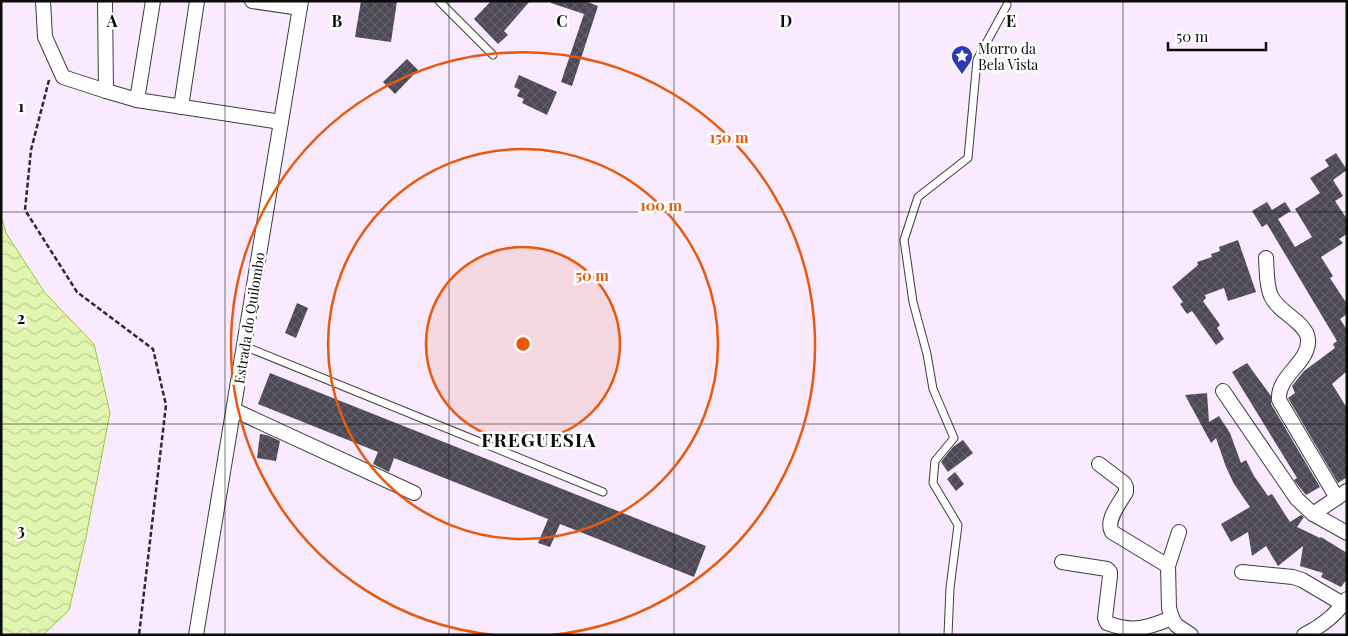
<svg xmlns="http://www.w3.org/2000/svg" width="1348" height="636" viewBox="0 0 1348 636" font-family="'Playfair Display',serif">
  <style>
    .water { fill: url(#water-waves); stroke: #9cca38 }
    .building { fill: url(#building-cross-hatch) }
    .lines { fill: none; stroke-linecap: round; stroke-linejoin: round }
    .service-casing { stroke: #3e3e3e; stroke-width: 9 }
    .minor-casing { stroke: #3e3e3e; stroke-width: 16 }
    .path { stroke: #2d2d2d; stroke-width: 2.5; stroke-dasharray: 5 2.5; stroke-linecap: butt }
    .service { stroke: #fff; stroke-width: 7 }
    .minor { stroke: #fff; stroke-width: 14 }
    .grid { fill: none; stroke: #0b0b0b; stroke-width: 1; stroke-opacity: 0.55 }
    .ring { fill: none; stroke: #e8590c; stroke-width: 2.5 }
    .labels { text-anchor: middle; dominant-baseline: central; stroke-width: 5; stroke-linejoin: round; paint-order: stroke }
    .poi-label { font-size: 14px; fill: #0b0b0b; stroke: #fff; text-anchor: start }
    .street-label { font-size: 14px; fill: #0b0b0b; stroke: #fff }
    .district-label { font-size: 19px; font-weight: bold; letter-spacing: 1px; fill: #0b0b0b; stroke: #fff }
    .grid-label { font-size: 16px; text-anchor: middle; font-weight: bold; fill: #0b0b0b; stroke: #fff; stroke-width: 5; stroke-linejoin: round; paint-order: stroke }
    .centre { fill: #e8590c; stroke: #fff; stroke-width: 2.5 }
    .ring-label { font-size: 15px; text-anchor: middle; font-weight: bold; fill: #e8590c; stroke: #fff; stroke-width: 5; stroke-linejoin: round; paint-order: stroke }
  </style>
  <defs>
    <pattern id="water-waves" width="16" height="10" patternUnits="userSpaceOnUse" patternTransform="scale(1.25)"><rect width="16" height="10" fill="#e0f5b0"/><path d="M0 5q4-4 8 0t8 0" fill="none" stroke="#bfd196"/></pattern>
    <pattern id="building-cross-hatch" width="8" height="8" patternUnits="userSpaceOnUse" patternTransform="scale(1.25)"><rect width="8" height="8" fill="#4c4854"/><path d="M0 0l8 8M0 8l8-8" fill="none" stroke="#615e68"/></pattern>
  </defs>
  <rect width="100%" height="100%" fill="#f9eaff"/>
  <polygon class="water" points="1,215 6,233 45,293 94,344 110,413 86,537 69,610 43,635 1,635"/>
  <g class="building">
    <polygon points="361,1 397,1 391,42 355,37"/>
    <polygon points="491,1 530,1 504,31 508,35 498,44 474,19"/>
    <polygon points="551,1 585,1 598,6 572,86 561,82 584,14 551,3"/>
    <polygon points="407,59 418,70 395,94 383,82"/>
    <polygon points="519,75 557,92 547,115 522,103 524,99 517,96 520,90 514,87"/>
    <polygon points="1336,153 1347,170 1333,180 1343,196 1335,201 1347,219 1347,234 1339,239 1343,243 1321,257 1333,276 1330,278 1347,304 1347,314 1340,319 1347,330 1347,371 1332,384 1347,408 1347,477 1338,483 1288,398 1295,393 1292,386 1304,371 1335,348 1333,344 1337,341 1267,224 1262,227 1252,211 1267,202 1272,210 1285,202 1291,211 1278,219 1295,247 1312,237 1295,209 1320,193 1310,178 1329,166 1325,160"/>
    <polygon points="1238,240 1256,292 1228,301 1224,288 1205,295 1206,298 1203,301 1220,325 1217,328 1224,339 1216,345 1192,311 1187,314 1180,304 1183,302 1172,287 1198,265 1197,262 1212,257 1211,254 1220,251 1219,247"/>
    <polygon points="297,303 308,308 296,338 285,333"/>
    <polygon points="1247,363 1271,396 1271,404 1320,487 1306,495 1294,480 1297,478 1286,460 1232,372"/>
    <polygon points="270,373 706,546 694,577 560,524 550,547 538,543 548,519 394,458 389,472 373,464 378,452 258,404"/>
    <polygon points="1207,393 1209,422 1219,416 1230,433 1241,463 1246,460 1254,476 1268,496 1272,494 1290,522 1301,515 1304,517 1297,527 1320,538 1321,537 1347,553 1347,579 1341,587 1321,577 1323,573 1300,566 1303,546 1278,566 1266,546 1252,556 1248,532 1231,542 1221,524 1250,507 1234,484 1226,467 1216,438 1211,443 1185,395"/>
    <polygon points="260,434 267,435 280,441 276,461 257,458"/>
    <polygon points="963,440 973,453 948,472 941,462 953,447"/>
    <polygon points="955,472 964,484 956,491 947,479"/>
  </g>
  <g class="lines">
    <g class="service-casing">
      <g id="service">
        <polyline points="439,1 493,55"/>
        <polyline points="244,346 603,492"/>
        <polyline points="948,635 950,588 958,525 933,483 935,461 954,438 933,389 927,354 913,302 904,240 918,197 968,158 977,60 1007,5"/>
      </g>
    </g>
    <g class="minor-casing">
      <g id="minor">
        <polyline points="43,1 45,37 63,77 106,91"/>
        <polyline points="105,1 106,91 137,100 281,122"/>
        <polyline points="252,1 300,8"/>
        <polyline points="137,100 153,1"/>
        <polyline points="181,107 197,1"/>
        <path d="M1266,258C1267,270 1266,285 1271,296C1278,312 1307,323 1308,339C1310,363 1277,375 1279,400L1337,498"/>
        <polyline points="1223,391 1297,499 1313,514 1347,533"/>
        <polyline points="234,410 414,493"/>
        <path d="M1099,464L1124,483L1126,487V492C1120,503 1105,520 1112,532L1168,566"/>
        <polyline points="1313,514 1347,491"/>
        <polyline points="1179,532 1168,566 1169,608 1172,618 1176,625 1191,635"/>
        <path d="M1062,562L1107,569L1110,572V576L1105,618L1107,623C1133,633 1147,628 1172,618"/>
        <polyline points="1242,572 1293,577 1302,580 1343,604"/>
        <polyline points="196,635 301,1"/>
        <path d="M1304,635C1322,626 1336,615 1347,599"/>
      </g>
    </g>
    <polyline class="path" points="49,80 31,150 25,210 77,292 153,349 166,405 139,635"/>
    <use href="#service" class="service"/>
    <use href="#minor" class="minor"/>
  </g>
  <path class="grid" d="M225,1V635M449,1V635M674,1V635M899,1V635M1123,1V635M1,212H1347M1,424H1347"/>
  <circle cx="523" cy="344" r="97" fill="#e8590c" fill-opacity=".12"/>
  <g class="ring">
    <circle cx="523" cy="344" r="97"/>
    <circle cx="523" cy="344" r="195"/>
    <path d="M495 635A292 292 0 1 1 551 635"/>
  </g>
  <defs>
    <g id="sight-pin" transform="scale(1.125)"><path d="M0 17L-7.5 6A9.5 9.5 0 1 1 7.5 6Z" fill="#2739b8" stroke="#fff"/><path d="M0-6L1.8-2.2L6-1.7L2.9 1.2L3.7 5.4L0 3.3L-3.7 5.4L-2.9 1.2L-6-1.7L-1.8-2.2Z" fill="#fff"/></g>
  </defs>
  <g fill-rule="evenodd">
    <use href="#sight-pin" x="962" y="56"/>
  </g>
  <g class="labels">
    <g class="poi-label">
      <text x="978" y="48">Morro da<tspan x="978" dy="16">Bela Vista</tspan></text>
    </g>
    <g class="street-label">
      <text transform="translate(249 318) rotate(-81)">Estrada do Quilombo</text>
    </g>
    <g class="district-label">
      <text x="539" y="439">FREGUESIA</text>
    </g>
  </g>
  <g class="grid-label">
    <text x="112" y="27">A</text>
    <text x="337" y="27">B</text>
    <text x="562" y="27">C</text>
    <text x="786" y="27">D</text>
    <text x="1011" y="27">E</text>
    <text x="21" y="112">1</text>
    <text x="21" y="324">2</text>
    <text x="21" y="536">3</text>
  </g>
  <circle cx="523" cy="344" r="8" class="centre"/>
  <g class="ring-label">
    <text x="729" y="143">150 m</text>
    <text x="661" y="211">100 m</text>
    <text x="592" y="281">50 m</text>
  </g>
  <rect width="1348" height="636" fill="none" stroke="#0b0b0b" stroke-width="5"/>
  <path d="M1168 42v8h98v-8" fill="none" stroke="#0b0b0b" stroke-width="2.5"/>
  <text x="1176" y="42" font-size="15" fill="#0b0b0b" stroke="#ffffff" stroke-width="4" paint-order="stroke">50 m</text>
</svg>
